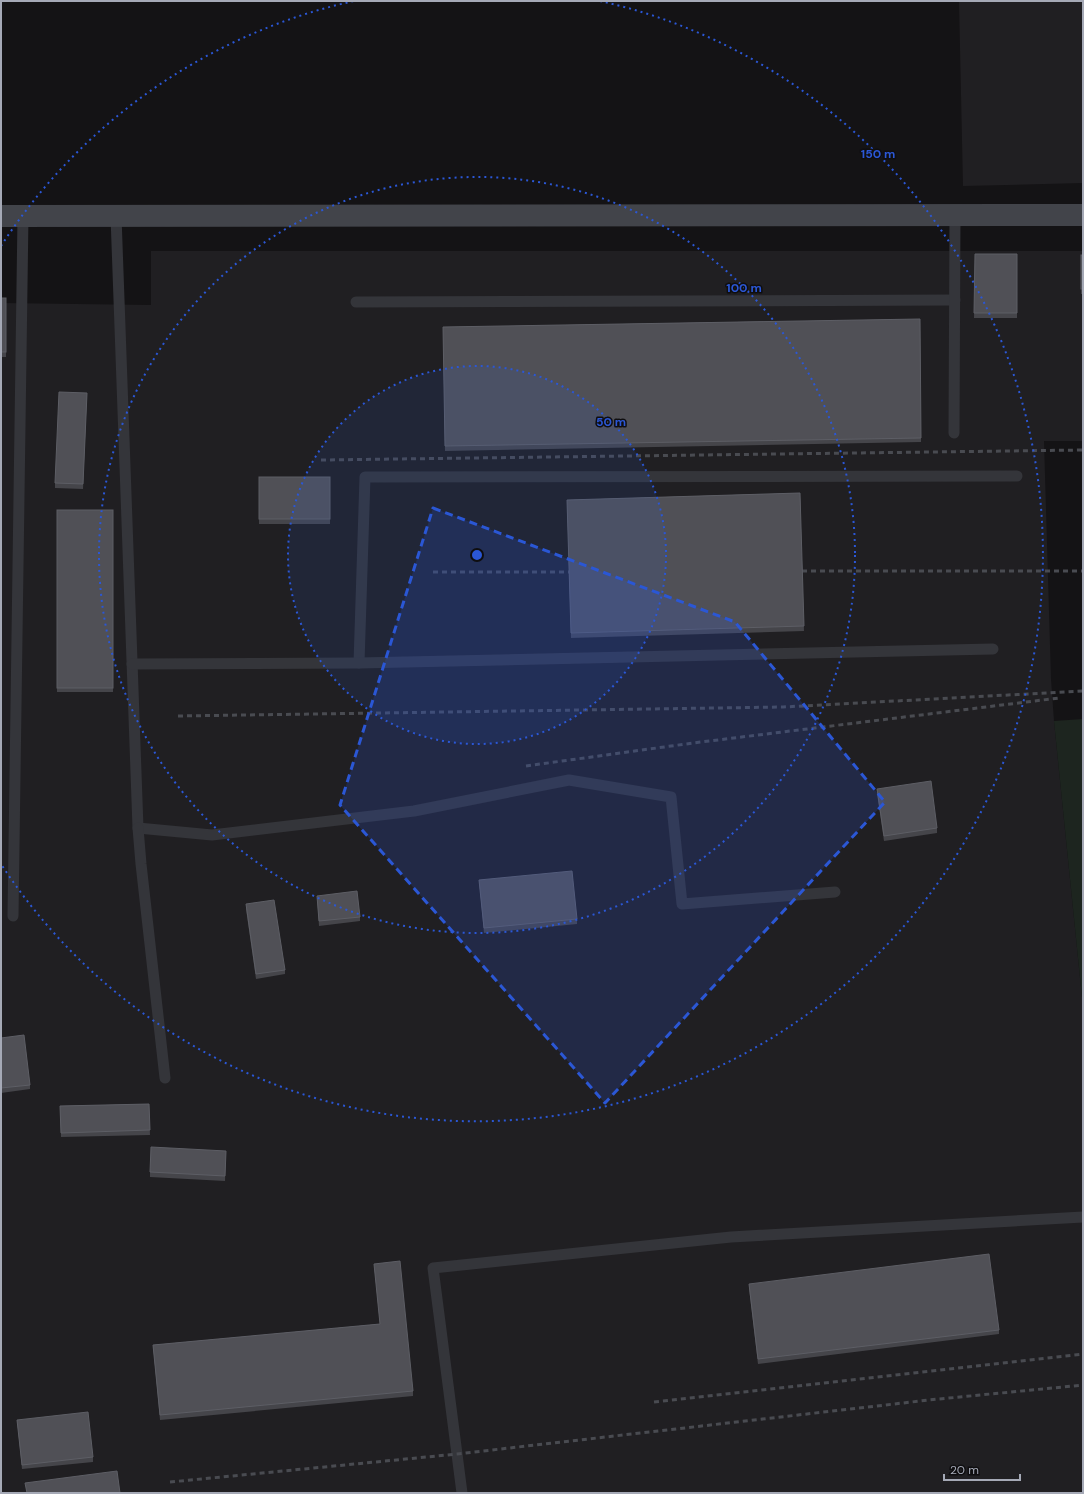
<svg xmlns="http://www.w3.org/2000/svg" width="1084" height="1494" viewBox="0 0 1084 1494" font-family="'DM Sans',sans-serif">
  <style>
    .built { fill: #201f22 }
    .green { fill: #1d251f }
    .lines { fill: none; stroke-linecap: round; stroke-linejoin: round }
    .lane { stroke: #34353a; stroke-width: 11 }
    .secondary { stroke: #42444a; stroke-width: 22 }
    .rail { stroke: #494b51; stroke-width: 3; stroke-dasharray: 5 4; stroke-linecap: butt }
    .wall { fill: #45454a }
    .building { fill: #505056; stroke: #5d5e65 }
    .marked { fill: #2b57d5; fill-opacity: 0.2; stroke: #2b57d5; stroke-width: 3; stroke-dasharray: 8 5; stroke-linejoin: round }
    .ring { fill: none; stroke: #2b57d5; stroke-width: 2; stroke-dasharray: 2 4 }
    .centre { fill: #2b57d5; stroke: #0f0e10; stroke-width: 2 }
    .ring-label { font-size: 12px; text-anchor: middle; font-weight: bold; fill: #2b57d5; stroke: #0f0e10; stroke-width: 3; stroke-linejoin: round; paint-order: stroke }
  </style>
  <rect width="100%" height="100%" fill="#141315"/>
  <g class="built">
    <polygon points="959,1 1083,1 1083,183 963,186"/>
    <polygon points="151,251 1083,251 1083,441 1044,441 1051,679 1054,721 1083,1007 1083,1493 1,1493 1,303 151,305"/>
  </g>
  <polygon class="green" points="1083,719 1083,1007 1054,721"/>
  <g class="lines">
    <g class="lane">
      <polyline points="116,216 138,828 212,835 414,811 569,780 671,797 682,904 835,892"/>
      <polyline points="356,302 955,300"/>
      <polyline points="954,433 955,216"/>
      <polyline points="359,663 365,477 1017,476"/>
      <polyline points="132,664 359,663 993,649"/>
      <polyline points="138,828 141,864 165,1078"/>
      <polyline points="13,916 23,216"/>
      <polyline points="462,1493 433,1268 731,1237 1083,1217"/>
    </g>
    <polyline class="secondary" points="1,216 1083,215"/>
    <g class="rail">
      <polyline points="321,460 1083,450"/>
      <polyline points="802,571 1083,571"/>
      <polyline points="433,572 569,572"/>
      <polyline points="178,716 783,707 1083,691"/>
      <polyline points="526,766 693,743 1059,698"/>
      <polyline points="654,1402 1083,1354"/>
      <polyline points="170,1482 457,1454 929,1400 1083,1385"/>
    </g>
  </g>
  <g class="wall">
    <polygon points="975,254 1017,254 1017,318 974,318"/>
    <rect x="1081" y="255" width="2" height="39"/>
    <rect x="1" y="298" width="5" height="59"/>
    <polygon points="920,319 921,442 445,451 443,327"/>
    <polygon points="87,393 83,489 55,488 55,483"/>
    <rect x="259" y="477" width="71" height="47"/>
    <polygon points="800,493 804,631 571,638 567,500"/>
    <rect x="57" y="510" width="56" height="182"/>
    <polygon points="877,789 937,828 937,833 884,841 877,793"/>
    <polygon points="479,880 577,919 577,924 484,933"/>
    <polygon points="317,896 360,917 360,921 319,926"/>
    <polygon points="246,904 285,970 285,974 256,979 246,909"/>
    <polygon points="1,1038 30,1085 30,1089 1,1093"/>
    <polygon points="149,1104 150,1135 61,1137 60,1106"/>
    <polygon points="226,1151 225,1181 150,1177 150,1172"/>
    <polygon points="374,1264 413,1391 413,1396 160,1420 153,1345 380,1324"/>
    <polygon points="749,1284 999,1330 999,1334 758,1364 749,1288"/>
    <polygon points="17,1420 93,1457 93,1462 22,1469"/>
  </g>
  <g class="building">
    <polygon points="975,254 1017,254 1017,313 974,313"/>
    <rect x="1081" y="255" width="2" height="34"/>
    <rect x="1" y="298" width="5" height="54"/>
    <polygon points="920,319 921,438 445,446 443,327"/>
    <polygon points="59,392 87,393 83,484 55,483"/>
    <rect x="259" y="477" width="71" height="42"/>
    <polygon points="800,493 804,626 571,633 567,500"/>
    <rect x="57" y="510" width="56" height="178"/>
    <polygon points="931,781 937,828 884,836 877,789"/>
    <polygon points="572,871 577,919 484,928 479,880"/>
    <polygon points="357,891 360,917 319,921 317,896"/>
    <polygon points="274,900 285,970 256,974 246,904"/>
    <polygon points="24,1035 30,1085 1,1088 1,1038"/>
    <polygon points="149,1104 150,1130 61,1133 60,1106"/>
    <polygon points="151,1147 226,1151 225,1176 150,1172"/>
    <polygon points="989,1254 999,1330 758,1359 749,1284"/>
    <polygon points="400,1261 413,1391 160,1415 153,1345 380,1324 374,1264"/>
    <polygon points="88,1412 93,1457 22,1465 17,1420"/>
    <polygon points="117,1471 120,1493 27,1493 25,1483"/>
  </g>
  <path class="marked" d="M433,508L735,622L885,802L605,1103L340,805Z"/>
  <circle cx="477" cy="555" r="189" fill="#2b57d5" fill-opacity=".12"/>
  <g class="ring">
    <circle cx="477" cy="555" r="189"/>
    <circle cx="477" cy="555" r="378"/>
    <path d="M1 246A567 567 0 0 1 354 1M600 1A567 567 0 1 1 1 864"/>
  </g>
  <circle cx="477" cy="555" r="6" class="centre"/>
  <g class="ring-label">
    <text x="878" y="158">150 m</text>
    <text x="744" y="292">100 m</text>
    <text x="611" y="426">50 m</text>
  </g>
  <rect width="1084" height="1494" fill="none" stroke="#a5a9b6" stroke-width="4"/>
  <path d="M944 1474v6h76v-6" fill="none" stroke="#a5a9b6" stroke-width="2"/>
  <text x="950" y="1474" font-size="12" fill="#a5a9b6" stroke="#0f0e10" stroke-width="3" paint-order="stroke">20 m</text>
</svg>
